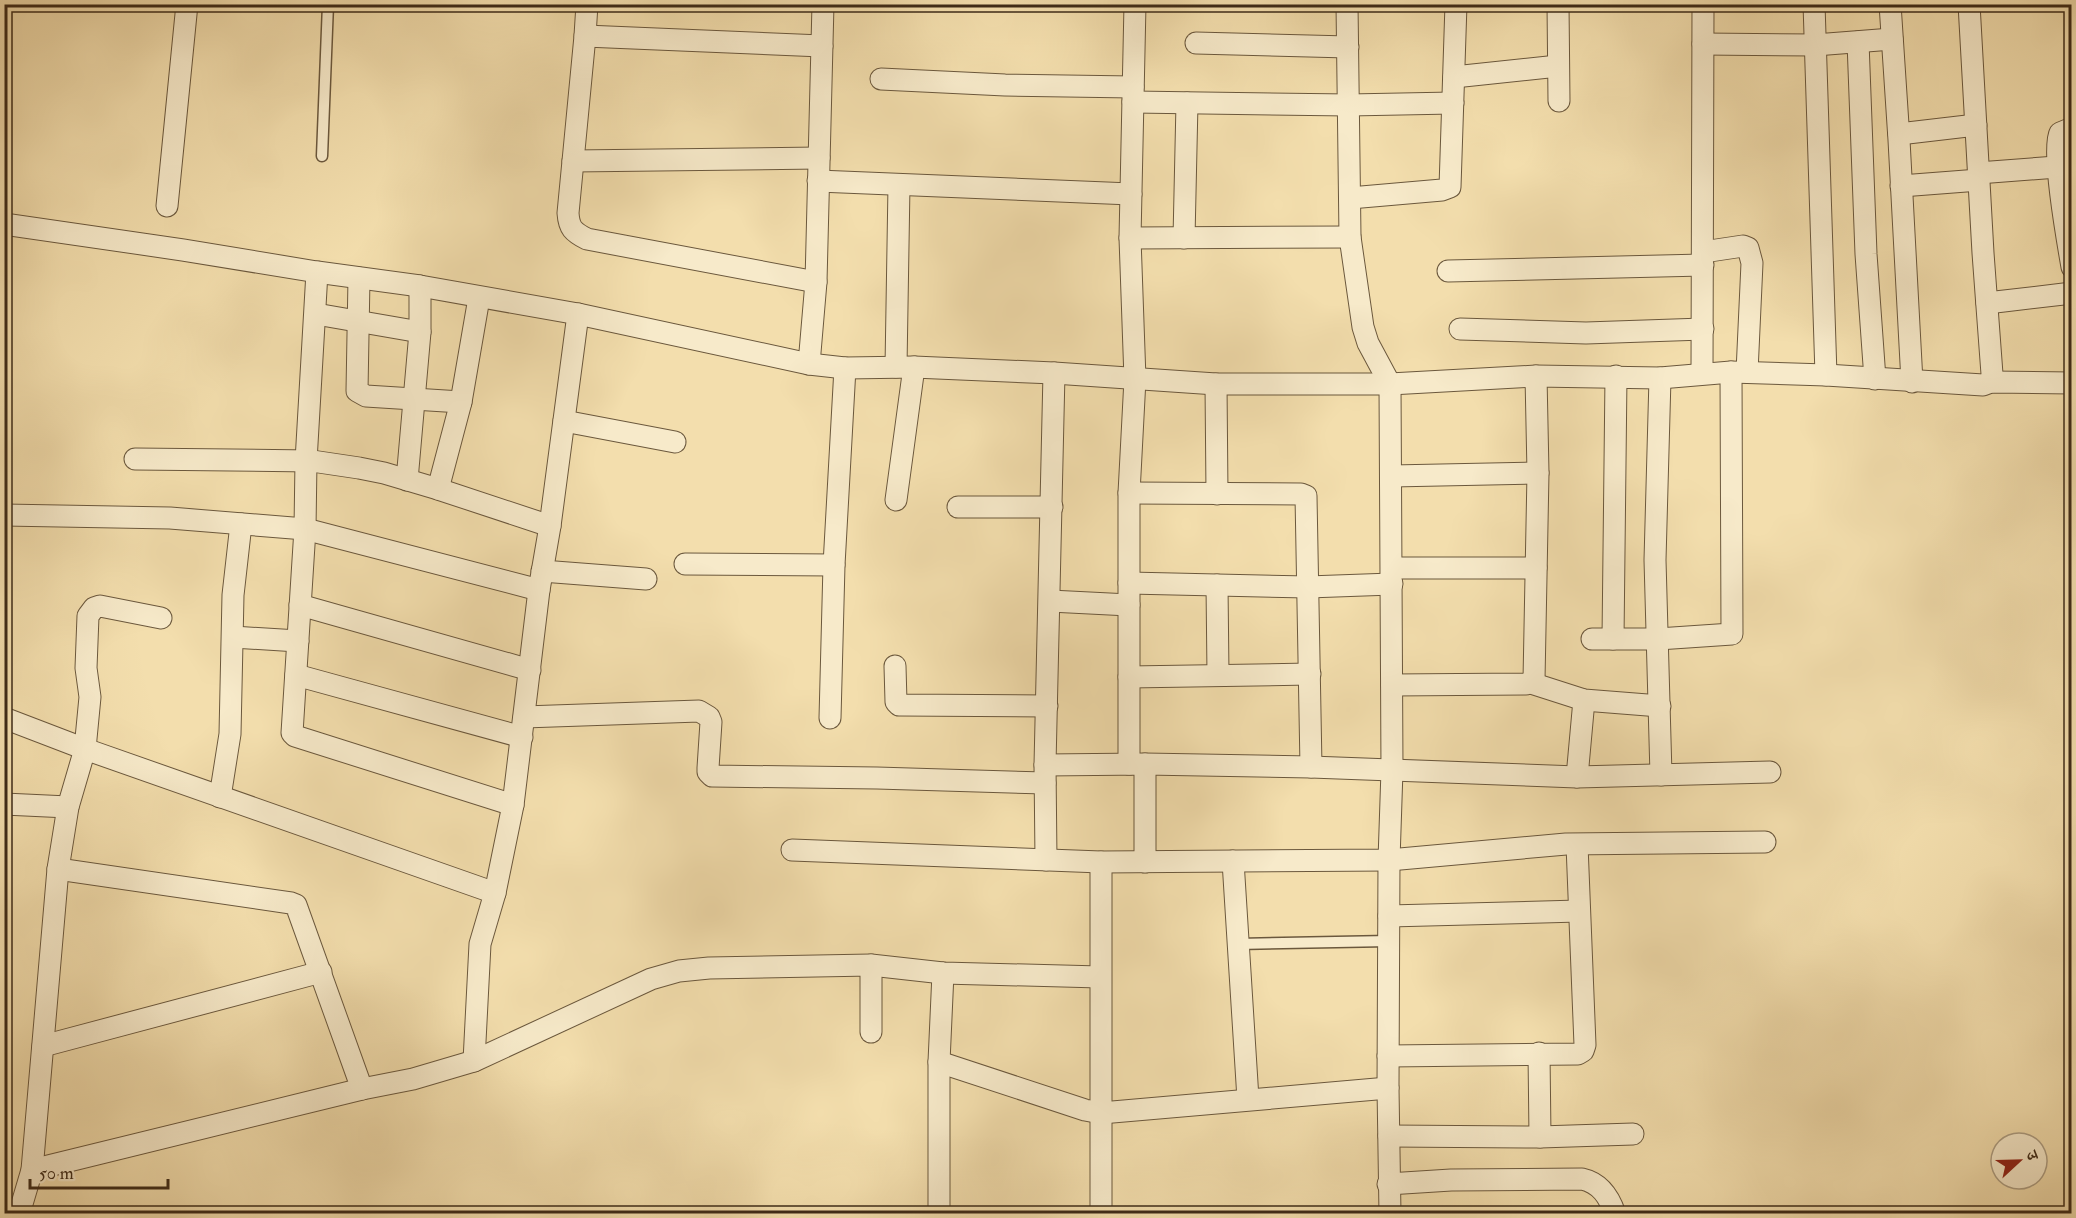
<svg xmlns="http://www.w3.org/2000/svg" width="2076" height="1218" viewBox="0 0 2076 1218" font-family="'IM FELL Double Pica','Noto Serif Devanagari',serif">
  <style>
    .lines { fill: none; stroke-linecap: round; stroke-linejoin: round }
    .lane-casing { stroke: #6b583d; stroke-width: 13 }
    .street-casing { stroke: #6b583d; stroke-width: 23 }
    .lane { stroke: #f7eaca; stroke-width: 10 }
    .street { stroke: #f7eaca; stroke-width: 21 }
  </style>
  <rect width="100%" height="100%" fill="#f3dead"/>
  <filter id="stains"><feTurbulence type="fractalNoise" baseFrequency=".00333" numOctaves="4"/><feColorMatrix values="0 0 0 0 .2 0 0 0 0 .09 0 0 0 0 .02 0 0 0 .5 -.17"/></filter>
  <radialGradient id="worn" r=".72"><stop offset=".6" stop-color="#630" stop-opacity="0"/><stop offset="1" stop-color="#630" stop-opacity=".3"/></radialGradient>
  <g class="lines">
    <g class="lane-casing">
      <g id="lane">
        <polyline points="322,156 328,4"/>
        <polyline points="1238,944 1389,941"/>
      </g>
    </g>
    <g class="street-casing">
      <g id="street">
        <path d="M587,4L585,36L568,213C569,228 573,232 587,239L816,282"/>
        <polyline points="1347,4 1350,237 1363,327 1368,343 1390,384 1392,770 1389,860 1388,1088 1390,1214"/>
        <polyline points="1558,4 1559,101"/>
        <polyline points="1814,4 1826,375"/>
        <polyline points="1890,4 1899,140 1912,382"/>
        <polyline points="1969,4 1983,253 1992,374 1991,382"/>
        <polyline points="585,36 822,46"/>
        <polyline points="1858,42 1866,254 1875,379"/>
        <polyline points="1196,43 1348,47"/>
        <polyline points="1703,44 1815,45 1892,39"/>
        <polyline points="1454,77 1558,66"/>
        <polyline points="881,79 1005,85 1133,87"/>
        <polyline points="1133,102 1349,105 1453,103"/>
        <path d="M2072,128L2060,133C2051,148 2068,244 2072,267"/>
        <polyline points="1899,134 1976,125"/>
        <polyline points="573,161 819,158"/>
        <polyline points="1978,173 2070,166"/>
        <polyline points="818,181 1131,194"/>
        <polyline points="1901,186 1979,180"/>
        <polyline points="1350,198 1442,190 1450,187 1456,4"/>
        <polyline points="167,206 187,4"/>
        <polyline points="4,224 183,250 317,272 420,286 578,314 809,364 845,368 914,367 1054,373 1216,384 1390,384 1536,376 1660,378 1731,372 1826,375 1983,385 1991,382 2072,383"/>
        <polyline points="1130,238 1350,237"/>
        <polyline points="1184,238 1187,103"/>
        <polyline points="1703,252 1743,246 1748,248 1752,263 1747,372"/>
        <polyline points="1448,271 1703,265"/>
        <polyline points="317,272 306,461 305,529 292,733 295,736 513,805"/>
        <polyline points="359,278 357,391 366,396 461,402"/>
        <polyline points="1987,303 2072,293"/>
        <polyline points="316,314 420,332"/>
        <polyline points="1460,329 1586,333 1703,329"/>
        <polyline points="809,364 816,282 823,4"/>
        <polyline points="896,367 899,185"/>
        <polyline points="1702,373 1703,4"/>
        <polyline points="1660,378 1655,560 1661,775"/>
        <polyline points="1216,384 1217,494"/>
        <polyline points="564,421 675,442"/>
        <polyline points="135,459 312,461 359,468 384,473 438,489 550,526"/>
        <polyline points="1392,476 1538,473"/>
        <polyline points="407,480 420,332 420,286"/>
        <polyline points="438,489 461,402 479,298"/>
        <polyline points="1129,493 1301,494 1306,496 1311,767"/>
        <polyline points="896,500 914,367"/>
        <polyline points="958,507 1052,507"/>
        <polyline points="4,515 170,518 305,529 539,590"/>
        <polyline points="685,564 834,565"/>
        <polyline points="1392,568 1536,568"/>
        <polyline points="542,571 646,579"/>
        <polyline points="1129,583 1308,587 1392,584"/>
        <polyline points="1217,585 1218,675"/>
        <polyline points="1050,601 1129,605"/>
        <polyline points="300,605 530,670"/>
        <polyline points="233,637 298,641"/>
        <polyline points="1592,639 1658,639 1732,634 1731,372"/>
        <polyline points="1613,639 1616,376"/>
        <polyline points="895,666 896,702 899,705 1047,706"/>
        <polyline points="296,675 522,737"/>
        <polyline points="1129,677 1310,674"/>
        <polyline points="1531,683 1584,700 1660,706"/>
        <polyline points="1392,685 1526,684 1534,680 1538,473 1536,376"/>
        <polyline points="524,717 699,711 709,717 711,722 708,768 708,772 712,776 877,778 1045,783"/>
        <polyline points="4,718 85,749 495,893"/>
        <polyline points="830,718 834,565 845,368"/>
        <polyline points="1129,764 1129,493 1135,379 1130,238 1135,4"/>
        <polyline points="1045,765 1145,764 1311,767 1577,777 1770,772"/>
        <polyline points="1577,777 1584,700"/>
        <polyline points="220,797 230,734 233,595 241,524"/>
        <polyline points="4,804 68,807"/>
        <polyline points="792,850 1101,862 1389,860 1566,844 1765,842"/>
        <polyline points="1046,860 1045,765 1054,373"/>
        <polyline points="1233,861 1248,1099"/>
        <polyline points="1101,862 1101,1214"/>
        <polyline points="1145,862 1145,764"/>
        <polyline points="58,869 291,903 296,905 362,1089"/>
        <polyline points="1389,916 1579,911"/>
        <polyline points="871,965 871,1032"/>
        <polyline points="43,1046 321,972"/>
        <polyline points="1539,1053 1540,1137"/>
        <polyline points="1388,1056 1578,1054 1583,1051 1585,1045 1577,845"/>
        <polyline points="474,1061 480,944 495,893 513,805 539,590 550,526 578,314"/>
        <polyline points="939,1062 1085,1110 1101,1113 1388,1088"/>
        <polyline points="1389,1136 1540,1137 1633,1134"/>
        <polyline points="32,1170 362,1089 413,1079 474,1061 651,979 679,971 709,968 871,965 943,973 1100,977"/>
        <path d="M1388,1184L1451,1180L1582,1179C1600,1183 1609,1196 1615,1214"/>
        <polyline points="19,1214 32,1170 58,869 68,807 85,749 90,697 86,668 88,616 94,608 100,606 161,618"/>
        <polyline points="939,1214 939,1062 943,973"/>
      </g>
    </g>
    <use href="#lane" class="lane"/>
    <use href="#street" class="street"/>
  </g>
  <rect width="2076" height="1218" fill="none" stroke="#f3dead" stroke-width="24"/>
  <rect x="6" y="6" width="2064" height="1206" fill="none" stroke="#3e2b18" stroke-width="3"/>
  <rect x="12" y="12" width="2052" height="1194" fill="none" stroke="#3e2b18" stroke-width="1.5"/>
  <g transform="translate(2019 1161) rotate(68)"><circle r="28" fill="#f7eaca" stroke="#ad9e83" stroke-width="1.5"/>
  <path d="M0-4.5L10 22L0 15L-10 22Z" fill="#8f2418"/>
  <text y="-9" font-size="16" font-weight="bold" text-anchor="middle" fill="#3e2b18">उ</text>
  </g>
  <path d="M30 1179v9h138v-9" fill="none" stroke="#3e2b18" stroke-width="3"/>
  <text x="39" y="1179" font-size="18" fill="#3e2b18" stroke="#f7eaca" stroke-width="4.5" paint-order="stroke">50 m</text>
  <rect width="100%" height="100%" filter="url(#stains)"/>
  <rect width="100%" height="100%" fill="url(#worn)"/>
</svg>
